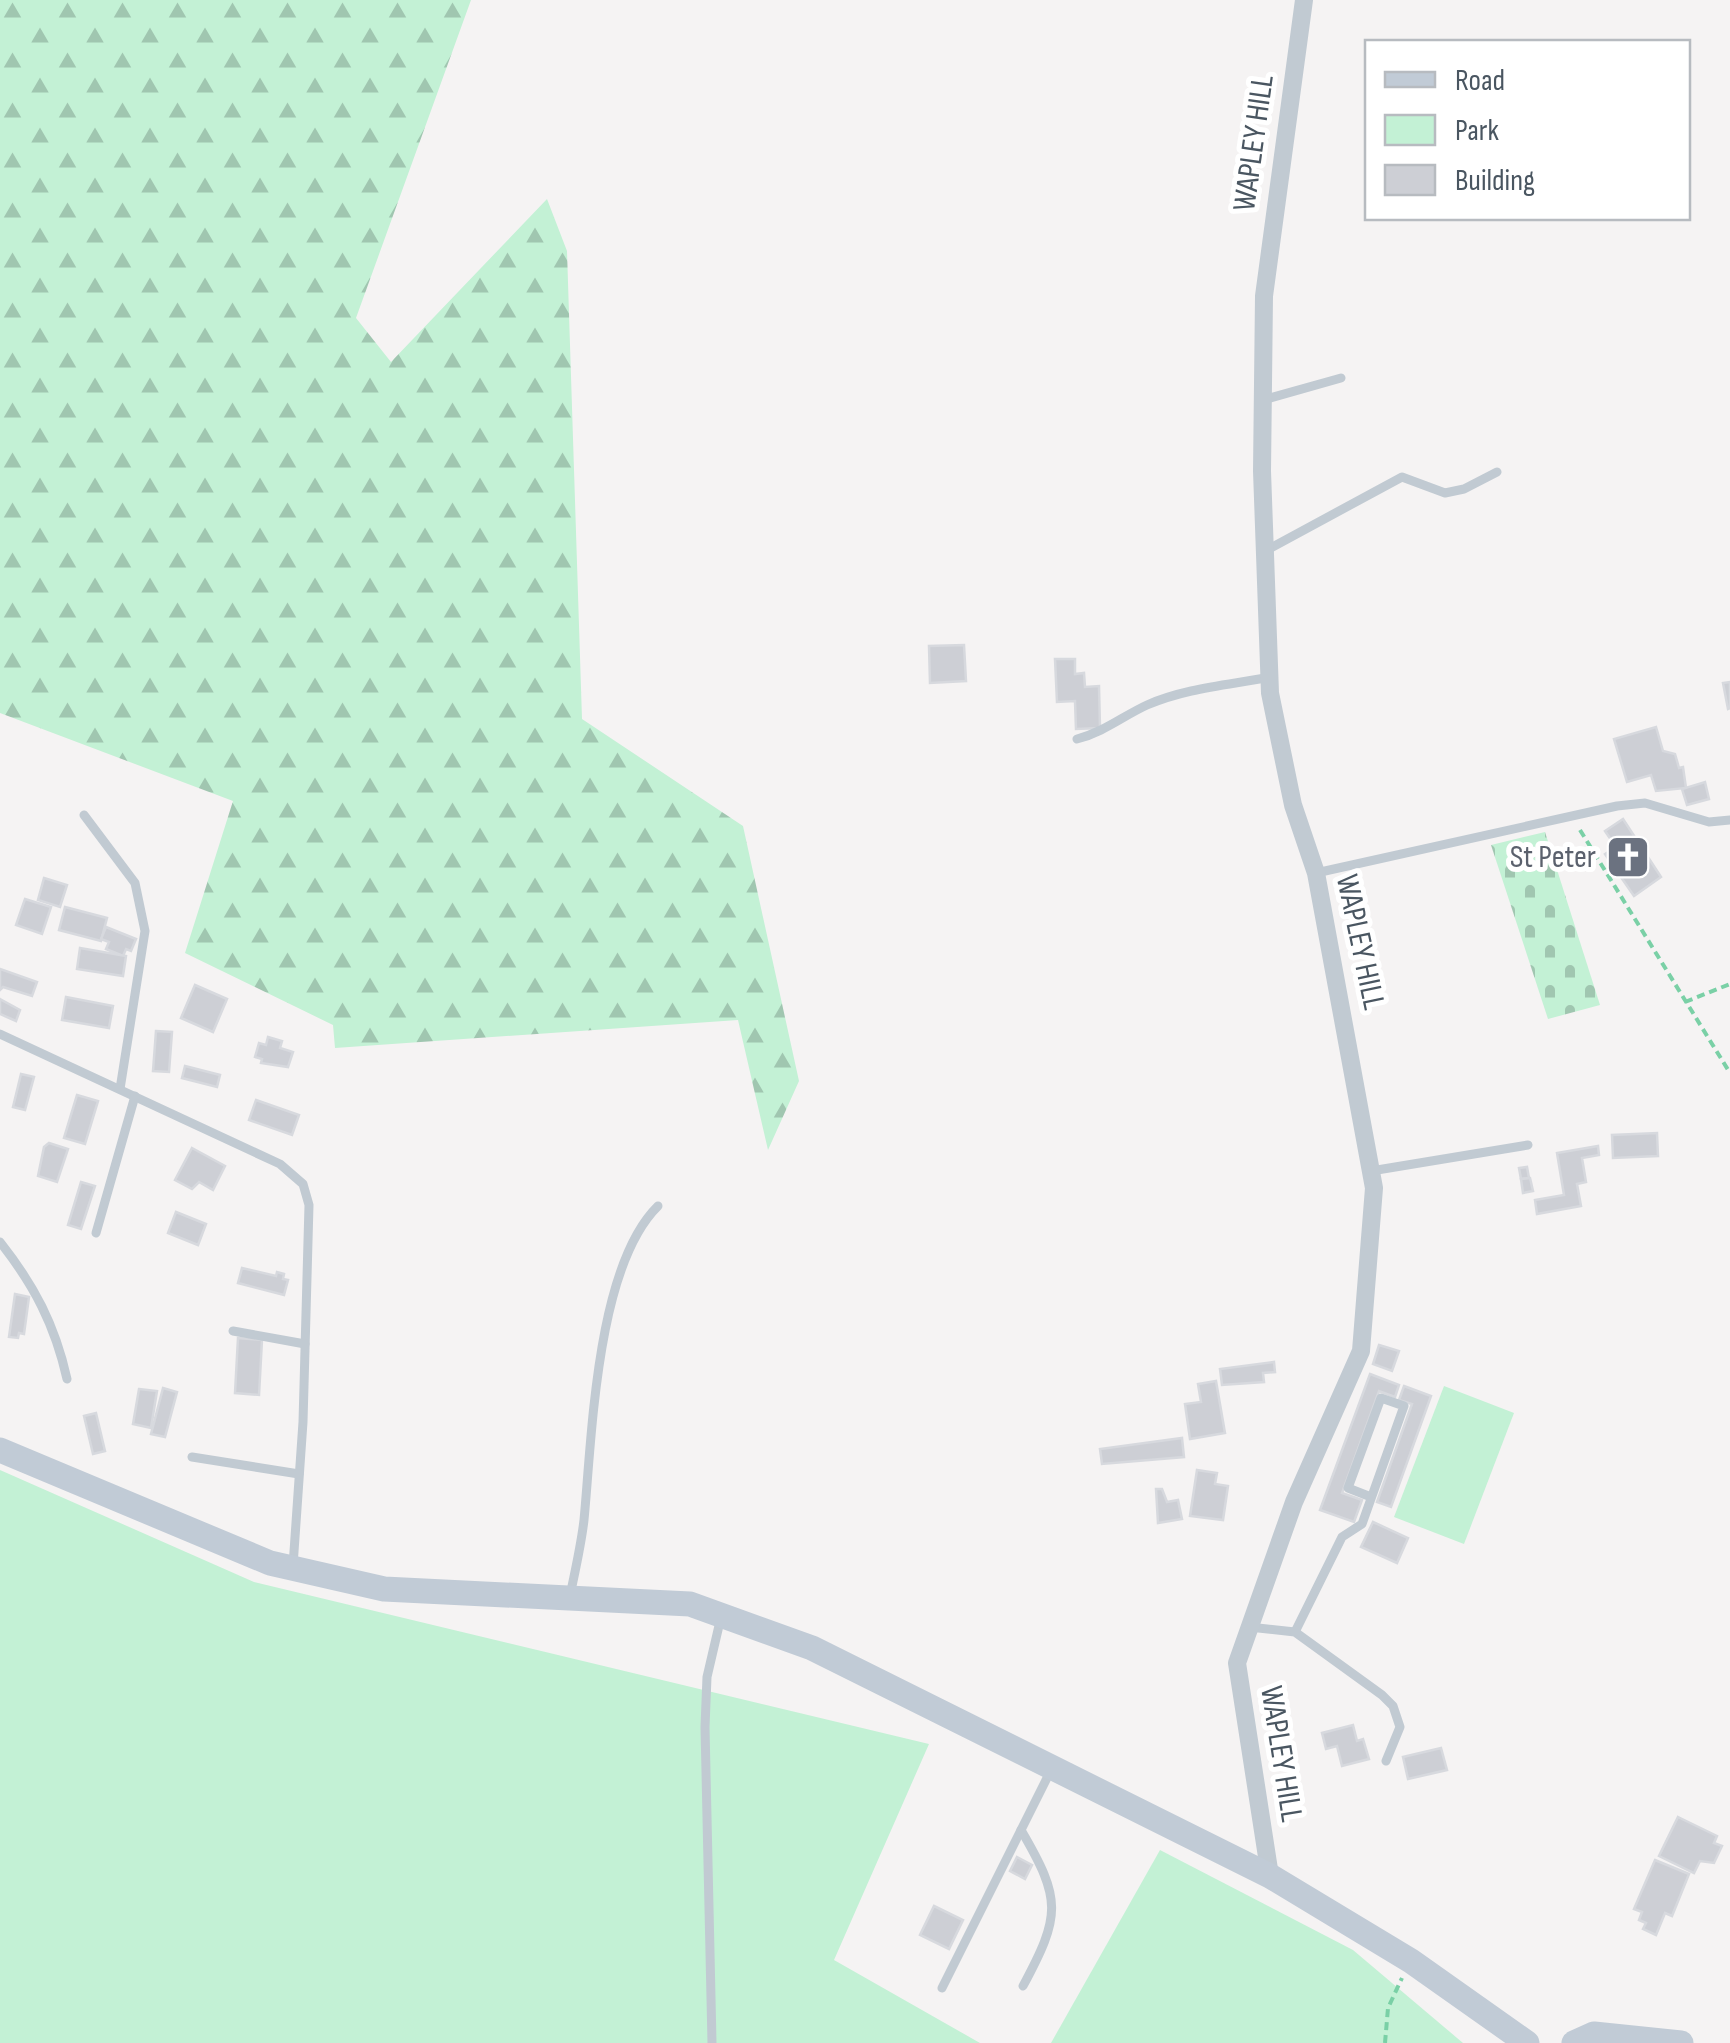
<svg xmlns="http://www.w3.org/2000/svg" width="1730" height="2043" viewBox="0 0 1730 2043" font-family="'Sofia Sans Condensed',sans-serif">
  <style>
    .green { fill: #c3f1d5 }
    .forest { fill: url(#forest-firs) }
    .cemetery { fill: url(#cemetery-stones) }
    .building { fill: #cdcfd5; stroke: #d7d9de; stroke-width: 2.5 }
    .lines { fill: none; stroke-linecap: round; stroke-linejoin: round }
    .path { stroke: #7ad0a6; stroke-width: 4; stroke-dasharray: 8 5; stroke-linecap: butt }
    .lane { stroke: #c1cad2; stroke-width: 9 }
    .street { stroke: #c1cad2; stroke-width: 18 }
    .secondary { stroke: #c1cbd6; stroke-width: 25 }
    .labels { text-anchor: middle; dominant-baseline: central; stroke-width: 10; stroke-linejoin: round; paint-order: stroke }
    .street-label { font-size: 32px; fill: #4a5661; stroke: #fff }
    .worship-label { font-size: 32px; fill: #5b616d; stroke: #fff; text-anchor: end }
  </style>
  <defs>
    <pattern id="forest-firs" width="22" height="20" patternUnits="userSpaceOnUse" patternTransform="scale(2.5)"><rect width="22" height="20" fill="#c3f1d5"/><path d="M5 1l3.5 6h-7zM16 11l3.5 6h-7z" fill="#a0c6b0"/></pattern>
    <pattern id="cemetery-stones" width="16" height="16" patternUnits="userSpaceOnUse" patternTransform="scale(2.5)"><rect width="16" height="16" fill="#c3f1d5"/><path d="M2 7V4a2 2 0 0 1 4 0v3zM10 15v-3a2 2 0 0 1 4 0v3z" fill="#a0c6b0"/></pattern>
  </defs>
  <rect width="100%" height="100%" fill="#f5f3f3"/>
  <g class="green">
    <polygon points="1444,1386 1514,1413 1464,1544 1394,1517"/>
    <polygon points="0,1470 254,1582 929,1744 834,1960 980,2043 0,2043"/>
    <polygon points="1160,1850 1353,1950 1463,2043 1051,2043"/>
  </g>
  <polygon class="forest" points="0,0 471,0 356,318 391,362 547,199 567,251 582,719 743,826 799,1081 768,1150 738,1020 335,1048 333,1025 185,953 233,801 0,713"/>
  <polygon class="cemetery" points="1545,832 1600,1005 1548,1019 1491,845"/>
  <g class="building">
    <polygon points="964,645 966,681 930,683 929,646"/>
    <polygon points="1055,659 1075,659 1075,674 1084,673 1085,687 1099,686 1100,728 1076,729 1075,701 1057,702"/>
    <polygon points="1730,682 1730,708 1728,709 1723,683"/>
    <polygon points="1656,727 1663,751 1675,754 1679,768 1683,767 1686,788 1656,791 1651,775 1627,782 1614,739"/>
    <polygon points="1705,782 1709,799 1687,805 1682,789"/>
    <polygon points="1623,819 1661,877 1634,896 1605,854 1616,847 1605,831"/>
    <polygon points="44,878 67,885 60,907 38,900"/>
    <polygon points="25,899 51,907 42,934 16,925"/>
    <polygon points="65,907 107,918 101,941 59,930"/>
    <polygon points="106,927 136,939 131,951 126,949 123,956 106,949 109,942 101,939"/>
    <polygon points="80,948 126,956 123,976 77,969"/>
    <polygon points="0,969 37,982 32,996 3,987 0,990"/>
    <polygon points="195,985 227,999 213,1032 181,1018"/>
    <polygon points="66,997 113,1006 109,1028 62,1020"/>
    <polygon points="0,999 20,1010 16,1021 0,1014"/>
    <polygon points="156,1031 172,1032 169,1072 153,1071"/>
    <polygon points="268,1037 282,1041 280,1048 293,1052 288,1067 261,1063 262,1059 255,1057 259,1043 266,1045"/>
    <polygon points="185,1066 220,1075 217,1087 182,1078"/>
    <polygon points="21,1074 34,1077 25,1110 13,1107"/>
    <polygon points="77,1095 98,1101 85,1144 64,1138"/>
    <polygon points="256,1100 299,1115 292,1135 249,1120"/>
    <polygon points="1657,1133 1658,1156 1613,1158 1612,1135"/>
    <polygon points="49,1143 68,1149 57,1182 38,1176 44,1147"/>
    <polygon points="1598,1146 1599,1155 1582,1158 1586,1182 1577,1184 1581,1206 1537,1214 1535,1200 1564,1195 1557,1153"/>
    <polygon points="192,1148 225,1166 213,1190 199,1182 192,1189 175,1180"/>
    <polygon points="1527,1167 1529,1178 1521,1179 1519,1168"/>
    <polygon points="1530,1178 1533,1191 1523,1193 1521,1179"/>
    <polygon points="81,1182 95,1186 81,1229 68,1225"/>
    <polygon points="176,1212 206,1224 198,1245 168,1233"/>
    <polygon points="242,1268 276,1276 277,1272 284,1274 283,1279 288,1280 284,1295 238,1283"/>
    <polygon points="15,1294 29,1297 24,1334 19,1333 18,1338 9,1337"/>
    <polygon points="238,1338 262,1340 259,1395 235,1393"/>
    <polygon points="1379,1345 1399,1351 1392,1371 1373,1364"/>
    <polygon points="1274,1362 1275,1372 1263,1373 1264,1382 1222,1385 1220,1369"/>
    <polygon points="1370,1374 1399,1385 1395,1397 1379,1391 1342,1493 1362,1500 1354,1522 1320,1510"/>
    <polygon points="1216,1381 1225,1433 1190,1439 1185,1404 1201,1402 1198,1384"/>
    <polygon points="1404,1386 1431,1396 1391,1507 1377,1502 1412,1404 1399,1400"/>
    <polygon points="163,1388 177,1392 165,1437 151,1434"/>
    <polygon points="139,1389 157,1391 151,1428 133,1424"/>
    <polygon points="96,1413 105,1451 93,1454 84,1416"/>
    <polygon points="1182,1438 1184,1457 1102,1464 1100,1449"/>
    <polygon points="1197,1470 1217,1473 1215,1484 1228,1486 1223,1520 1190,1516"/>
    <polygon points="1156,1489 1162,1489 1167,1502 1178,1500 1182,1519 1158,1523"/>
    <polygon points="1373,1522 1408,1538 1397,1563 1361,1547"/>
    <polygon points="1353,1725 1357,1741 1363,1739 1369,1759 1342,1766 1337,1746 1326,1749 1322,1733"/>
    <polygon points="1441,1748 1447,1770 1408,1779 1403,1757"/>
    <polygon points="1678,1817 1717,1836 1714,1843 1722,1846 1714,1863 1700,1861 1694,1873 1659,1856"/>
    <polygon points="1017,1857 1032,1865 1025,1879 1010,1871"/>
    <polygon points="1655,1860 1689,1874 1672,1916 1665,1913 1656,1935 1643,1929 1646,1923 1639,1920 1642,1912 1634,1909"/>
    <polygon points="934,1906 963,1920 949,1949 920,1935"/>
  </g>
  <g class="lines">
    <g class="path">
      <polyline points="1580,830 1730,1073"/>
      <polyline points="1685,1002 1730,984"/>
      <polyline points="1385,2043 1388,2008 1402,1978"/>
    </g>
    <g class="lane">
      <polyline points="1263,400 1341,378"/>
      <polyline points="1265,551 1402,477 1445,493 1464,489 1497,472"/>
      <path d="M1077,739C1104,732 1123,716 1147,705C1186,688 1229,685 1270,677"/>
      <polyline points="84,815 135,883 145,931 120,1089"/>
      <polyline points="1316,873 1617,806 1645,803 1709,822 1730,820"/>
      <polyline points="0,1034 280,1164 303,1184 309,1205 303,1422 293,1566"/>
      <polyline points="1371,1171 1528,1145"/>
      <polyline points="96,1233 135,1096"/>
      <path d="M0,1242C34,1285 55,1325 67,1379"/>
      <polyline points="233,1331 305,1344"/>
      <polyline points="192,1457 299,1474"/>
      <path d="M570,1596C575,1571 581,1546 584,1520C592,1437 596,1267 658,1206"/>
      <polyline points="1249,1627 1295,1632 1382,1695 1393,1706 1400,1727 1386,1761"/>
      <polyline points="1295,1632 1342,1537 1362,1524 1404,1406 1381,1398 1348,1488 1371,1497"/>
      <path d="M1021,1830C1062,1900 1061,1915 1023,1986"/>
      <polyline points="942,1988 1051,1770"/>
      <polyline points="712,2043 705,1727 707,1677 721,1617"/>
    </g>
    <polyline class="street" points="1270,1876 1237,1663 1294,1502 1361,1351 1374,1188 1316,873 1293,805 1270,693 1262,471 1264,296 1304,0"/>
    <g class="secondary">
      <polyline points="0,1450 270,1563 384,1589 690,1604 812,1648 1270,1876 1411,1961 1527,2043"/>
      <polyline points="1574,2043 1594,2034 1681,2043"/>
    </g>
  </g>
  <defs>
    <g id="church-square" transform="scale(2.25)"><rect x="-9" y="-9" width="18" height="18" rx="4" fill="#6b7280" stroke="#fff"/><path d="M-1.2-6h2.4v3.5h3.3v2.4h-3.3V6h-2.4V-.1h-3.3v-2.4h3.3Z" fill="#fff"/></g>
  </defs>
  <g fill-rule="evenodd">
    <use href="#church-square" x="1628" y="857"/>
  </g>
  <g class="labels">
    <g class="street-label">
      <text transform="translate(1254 143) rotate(-82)">WAPLEY HILL</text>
      <text transform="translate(1360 942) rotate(78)">WAPLEY HILL</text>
      <text transform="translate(1281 1754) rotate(81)">WAPLEY HILL</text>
    </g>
    <g class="worship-label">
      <text x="1596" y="857">St Peter</text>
    </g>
  </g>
  <rect x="1365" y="40" width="325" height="180" fill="#ffffff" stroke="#b7bbc0" stroke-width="2.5"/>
  <rect x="1385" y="72" width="50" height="15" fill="#c1cbd6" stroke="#b7bbc0" stroke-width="2.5"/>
  <text x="1455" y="90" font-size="30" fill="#4a5661">Road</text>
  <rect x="1385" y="115" width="50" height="30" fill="#c3f1d5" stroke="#b7bbc0" stroke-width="2.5"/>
  <text x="1455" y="140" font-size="30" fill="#4a5661">Park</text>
  <rect x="1385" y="165" width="50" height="30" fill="#cdcfd5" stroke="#b7bbc0" stroke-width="2.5"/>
  <text x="1455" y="190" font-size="30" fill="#4a5661">Building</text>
</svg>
